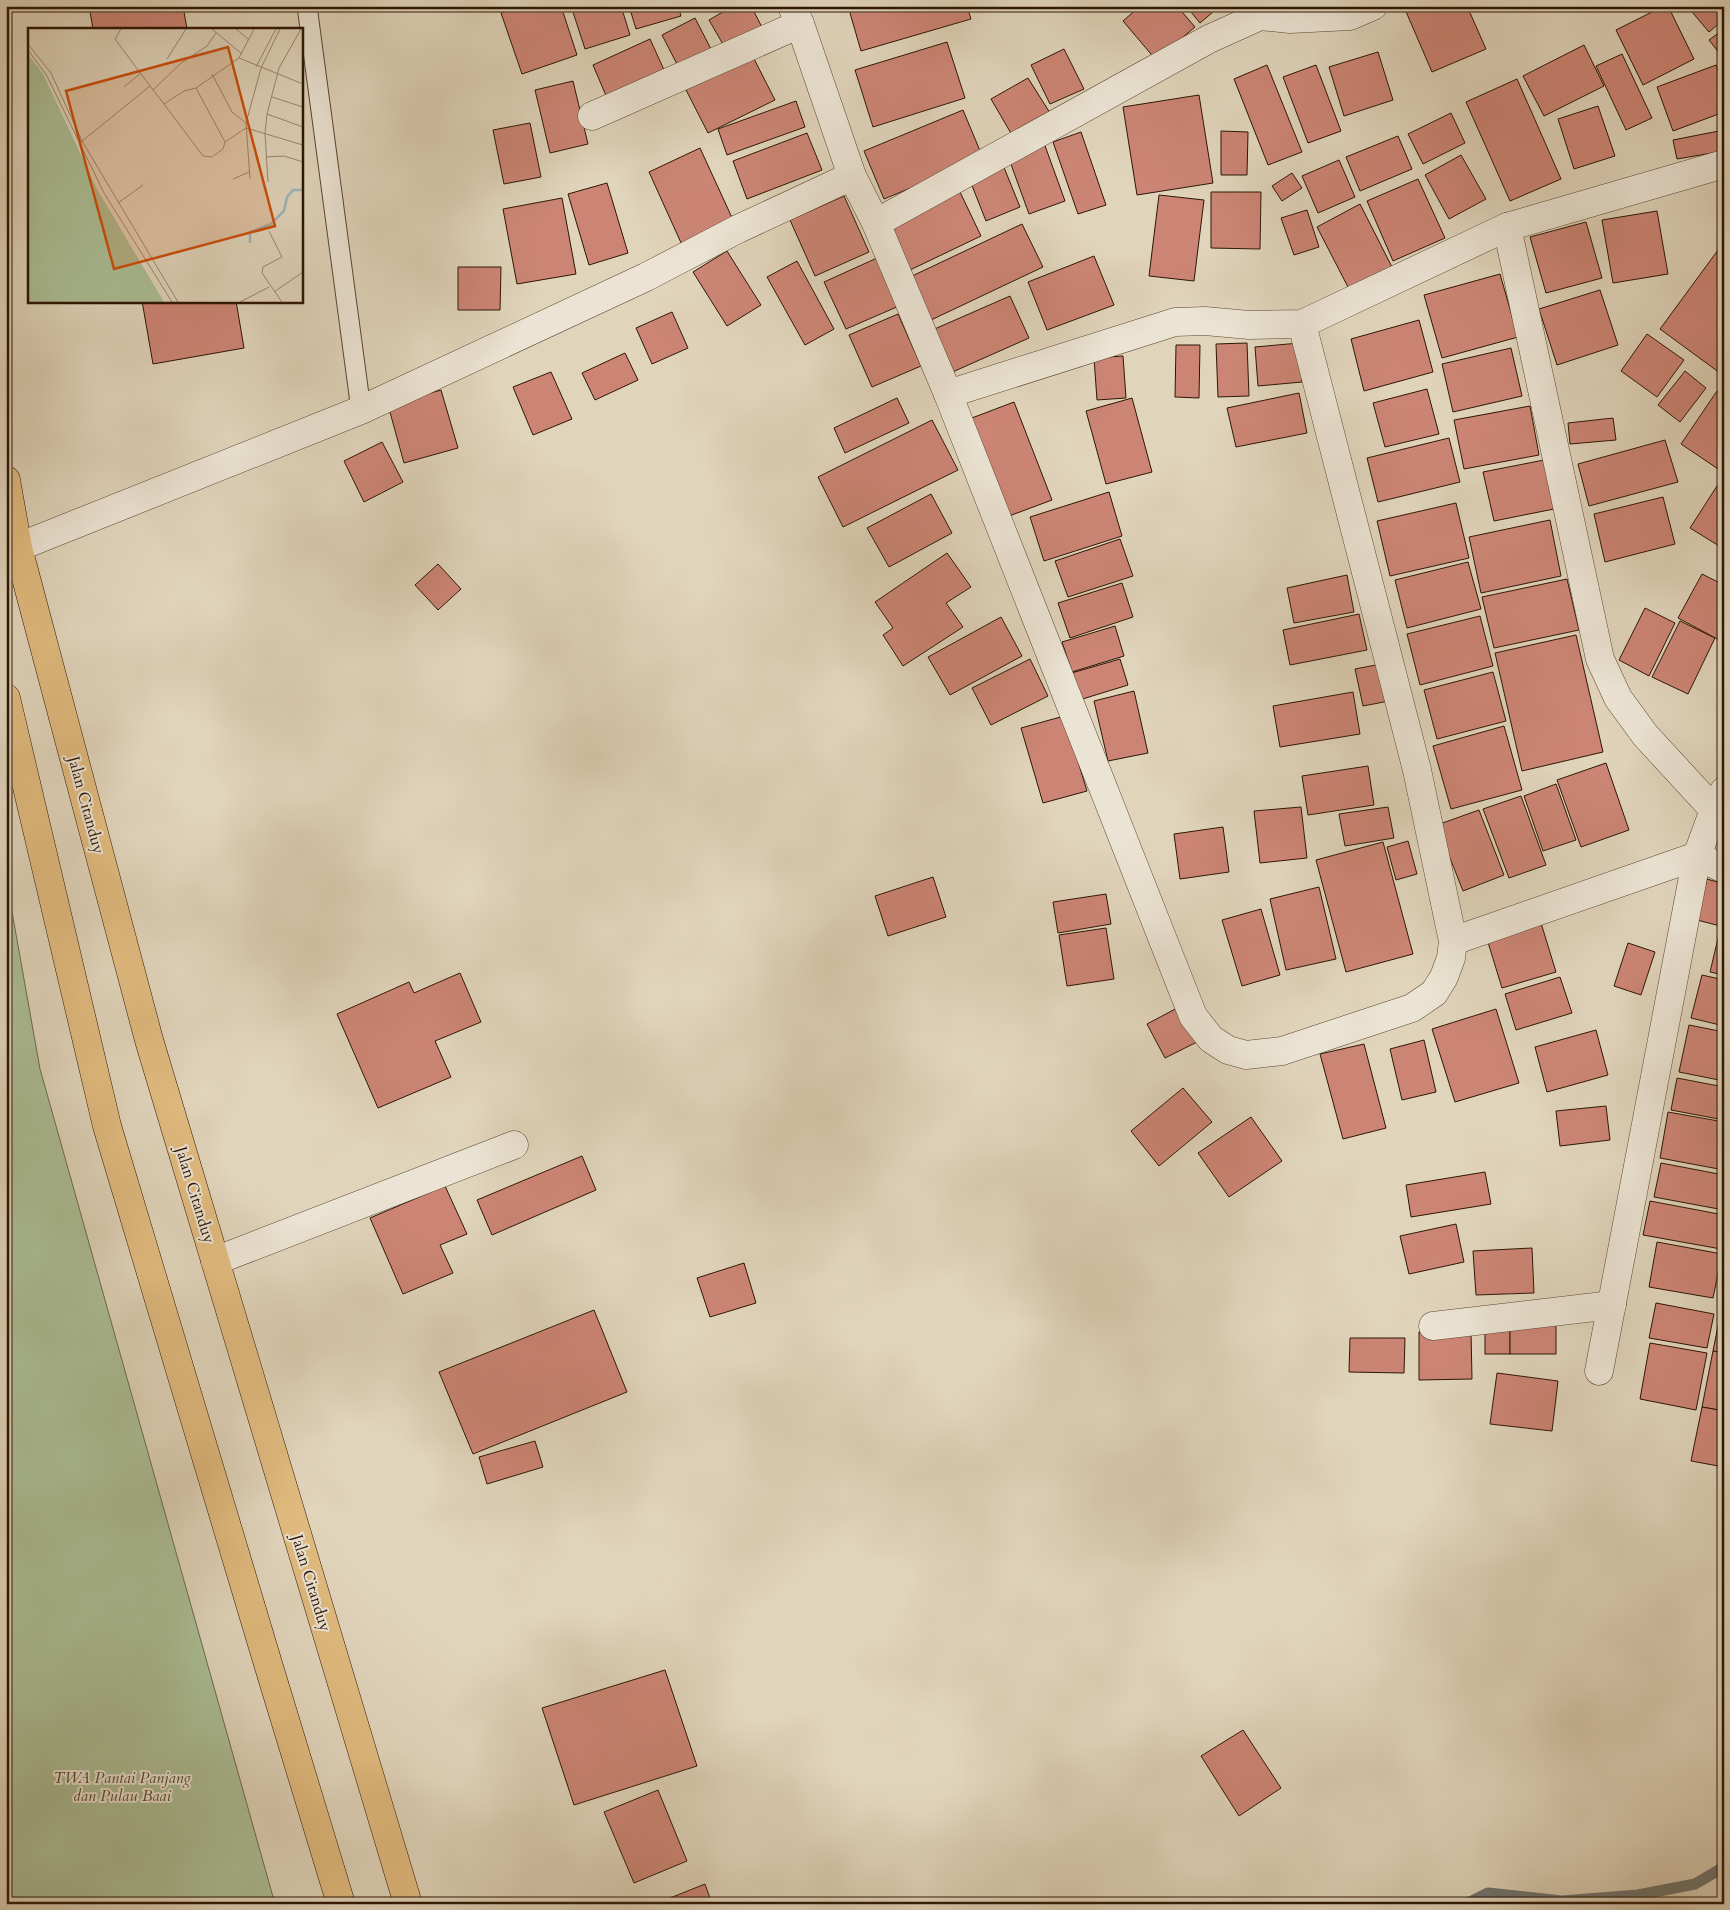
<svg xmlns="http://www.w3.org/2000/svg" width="1730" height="1910" viewBox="0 0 1730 1910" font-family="Cardo,serif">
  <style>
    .green { fill: #abbe96; stroke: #6c6a4d }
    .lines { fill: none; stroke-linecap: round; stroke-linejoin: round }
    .stream { stroke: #6e7572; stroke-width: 11 }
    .building { fill: #cc8575; stroke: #2d1604 }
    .service-casing { stroke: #5a4632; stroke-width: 21 }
    .minor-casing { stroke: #5a4632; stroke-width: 29 }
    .primary-casing { stroke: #2d1604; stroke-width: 29 }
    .service { stroke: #ebe3d3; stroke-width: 19 }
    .minor { stroke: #ebe3d3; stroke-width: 28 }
    .primary { stroke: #e0ba7e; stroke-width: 28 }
    .labels { text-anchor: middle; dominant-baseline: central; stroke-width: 4; stroke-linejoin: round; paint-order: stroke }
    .street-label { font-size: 16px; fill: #2d1604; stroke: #ebe3d3 }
    .park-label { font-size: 16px; font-style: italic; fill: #534830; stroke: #ebe3d3 }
    .inset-river { fill: none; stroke: #9ab5bc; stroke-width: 2.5 }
    .inset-road { fill: none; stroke: #988872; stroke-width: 1 }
    .view { fill: #cc4f0b; fill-opacity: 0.15; stroke: #cc4f0b; stroke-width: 2.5 }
    .inset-edge { fill: none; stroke: #2d1604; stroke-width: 2.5 }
  </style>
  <rect width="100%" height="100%" fill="#e0d4bb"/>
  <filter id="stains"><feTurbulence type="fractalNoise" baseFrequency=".004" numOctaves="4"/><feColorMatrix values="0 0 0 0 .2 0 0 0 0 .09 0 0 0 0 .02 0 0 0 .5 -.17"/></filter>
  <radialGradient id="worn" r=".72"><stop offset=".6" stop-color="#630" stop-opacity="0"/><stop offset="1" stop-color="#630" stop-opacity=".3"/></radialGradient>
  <polygon class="green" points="6,878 40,1069 275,1904 6,1904"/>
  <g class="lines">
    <polyline class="stream" points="1466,1904 1488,1893 1562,1901 1638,1895 1695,1884 1724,1867"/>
  </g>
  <g class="building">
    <polygon points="89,6 183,6 187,29 93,29"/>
    <polygon points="521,6 561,6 577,55 522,74 501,13"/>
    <polygon points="571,6 621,6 630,35 585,49"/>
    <polygon points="629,6 678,6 681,16 636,29"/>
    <polygon points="733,6 751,6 765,33 728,53 709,20"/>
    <polygon points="848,6 967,6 971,19 861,51"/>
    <polygon points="1140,6 1177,6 1195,27 1156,60 1123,21"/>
    <polygon points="1186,6 1220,6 1200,23"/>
    <polygon points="1467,6 1486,49 1432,72 1404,7"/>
    <polygon points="1664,6 1668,6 1694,59 1643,85 1616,30"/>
    <polygon points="1687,6 1724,6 1724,19 1709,32"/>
    <polygon points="695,18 713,53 680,70 662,35"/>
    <polygon points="1724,29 1724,59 1709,40"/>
    <polygon points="650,39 665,72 607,98 593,65"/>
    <polygon points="947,42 965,98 873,127 855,70"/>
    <polygon points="1584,45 1604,86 1544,116 1523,76"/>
    <polygon points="1064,49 1084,89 1050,104 1031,65"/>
    <polygon points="750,51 775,100 708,133 683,84"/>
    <polygon points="1378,52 1393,100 1344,116 1329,67"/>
    <polygon points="1622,54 1652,118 1626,130 1596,66"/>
    <polygon points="1267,65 1302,152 1268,165 1234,79"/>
    <polygon points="1316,65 1341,131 1308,143 1283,77"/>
    <polygon points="1716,65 1724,86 1724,112 1673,131 1657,87"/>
    <polygon points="1028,78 1050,113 1012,135 991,99"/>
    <polygon points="1517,79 1561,179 1510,201 1466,102"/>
    <polygon points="573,81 588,144 550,153 535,90"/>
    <polygon points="1199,95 1213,183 1137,195 1123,107"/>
    <polygon points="796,101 805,127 727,155 718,129"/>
    <polygon points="1598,106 1615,156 1574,169 1558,119"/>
    <polygon points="963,110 983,158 884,199 864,151"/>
    <polygon points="1451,113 1465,143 1423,164 1408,134"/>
    <polygon points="530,123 541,177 504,184 493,130"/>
    <polygon points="1724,130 1724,151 1677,159 1673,140"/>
    <polygon points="1221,131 1248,132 1247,175 1221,175"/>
    <polygon points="1081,132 1106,205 1078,214 1053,142"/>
    <polygon points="807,133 822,170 747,199 733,161"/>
    <polygon points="1398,136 1412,169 1360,191 1346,157"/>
    <polygon points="1044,143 1065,201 1029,214 1008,156"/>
    <polygon points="700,148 734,222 682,245 649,172"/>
    <polygon points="1461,155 1486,199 1449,219 1425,175"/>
    <polygon points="1339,160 1355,197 1318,213 1302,176"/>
    <polygon points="1003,165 1020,207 986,221 969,178"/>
    <polygon points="1292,173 1302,188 1282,201 1272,186"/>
    <polygon points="1418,179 1445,238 1393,261 1367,201"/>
    <polygon points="607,183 628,253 589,265 568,194"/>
    <polygon points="960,192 981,236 910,270 889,226"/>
    <polygon points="1211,192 1261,192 1260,249 1211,248"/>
    <polygon points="1159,195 1204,200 1194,281 1149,276"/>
    <polygon points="844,196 869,252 815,276 790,220"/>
    <polygon points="562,198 576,274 517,284 503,209"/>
    <polygon points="1360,204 1392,267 1349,289 1317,227"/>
    <polygon points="1307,210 1319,247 1294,255 1281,218"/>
    <polygon points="1657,211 1668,274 1613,283 1602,220"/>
    <polygon points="1586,222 1602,278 1546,293 1530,237"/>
    <polygon points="1022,224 1043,267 931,320 910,277"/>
    <polygon points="1724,242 1724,376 1660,329"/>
    <polygon points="727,251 761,305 727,326 693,272"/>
    <polygon points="1094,256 1114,305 1047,330 1028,282"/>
    <polygon points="877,258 899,306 846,329 824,282"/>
    <polygon points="797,261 834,329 805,345 767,277"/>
    <polygon points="458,267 501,267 500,310 458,310"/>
    <polygon points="1500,274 1518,337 1442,358 1424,295"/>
    <polygon points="1600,290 1618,345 1557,365 1539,309"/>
    <polygon points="1010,296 1029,338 948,374 930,331"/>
    <polygon points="142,301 236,301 244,348 153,364"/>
    <polygon points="672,312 688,348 652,364 636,328"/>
    <polygon points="898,314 921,366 872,387 849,335"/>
    <polygon points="1419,320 1433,372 1364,391 1351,339"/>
    <polygon points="1647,334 1684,360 1657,397 1621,371"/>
    <polygon points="1247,343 1249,396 1218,397 1216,344"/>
    <polygon points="1299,343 1302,382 1258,386 1255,347"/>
    <polygon points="1176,345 1200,345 1199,398 1175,397"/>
    <polygon points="1511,348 1522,396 1453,412 1442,364"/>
    <polygon points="625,353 638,380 595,400 582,373"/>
    <polygon points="1123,356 1126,398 1097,400 1094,358"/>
    <polygon points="1685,371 1706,388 1680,422 1658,405"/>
    <polygon points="551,372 572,419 533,435 513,387"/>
    <polygon points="1427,389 1439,434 1385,447 1373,403"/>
    <polygon points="441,390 458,448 404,463 388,405"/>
    <polygon points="1717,391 1724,395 1724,473 1681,444"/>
    <polygon points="1299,393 1307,433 1236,447 1227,408"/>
    <polygon points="897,398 909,423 845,453 834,428"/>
    <polygon points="1132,398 1152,472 1106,484 1086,411"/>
    <polygon points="1014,402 1052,500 1001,519 964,421"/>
    <polygon points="1530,406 1539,455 1464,469 1454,420"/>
    <polygon points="1613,418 1616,440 1570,444 1568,423"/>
    <polygon points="932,420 958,470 843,527 818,477"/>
    <polygon points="1449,438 1460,482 1378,502 1367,458"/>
    <polygon points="1665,440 1678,482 1589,506 1578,464"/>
    <polygon points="382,442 403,482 364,502 344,461"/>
    <polygon points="1544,460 1554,509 1494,521 1483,472"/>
    <polygon points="1717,486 1724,490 1724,549 1690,528"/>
    <polygon points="1109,492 1122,536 1044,561 1030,517"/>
    <polygon points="931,494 952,533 889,567 867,528"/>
    <polygon points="1663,497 1675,544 1605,562 1594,514"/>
    <polygon points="1456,503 1469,558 1390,576 1377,521"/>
    <polygon points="1550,520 1561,576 1481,593 1469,537"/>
    <polygon points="1120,539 1133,576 1068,597 1055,561"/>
    <polygon points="947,553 971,587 946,603 963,627 903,666 883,635 893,628 875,602"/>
    <polygon points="1468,562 1481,609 1407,628 1395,580"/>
    <polygon points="438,564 461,589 438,610 415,585"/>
    <polygon points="1702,574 1724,585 1723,642 1678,618"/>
    <polygon points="1347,575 1354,612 1294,623 1287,588"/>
    <polygon points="1567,579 1579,630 1494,648 1482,597"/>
    <polygon points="1122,583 1133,617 1070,638 1058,603"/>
    <polygon points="1645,608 1675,623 1649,676 1619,660"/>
    <polygon points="1359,614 1367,650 1290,665 1283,630"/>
    <polygon points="1480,616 1493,666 1420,685 1407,634"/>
    <polygon points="1001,617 1022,656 950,695 928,657"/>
    <polygon points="1680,621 1715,638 1688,694 1652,677"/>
    <polygon points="1115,626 1124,656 1072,672 1062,642"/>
    <polygon points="1576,635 1603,752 1522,771 1495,653"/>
    <polygon points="1030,659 1048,696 991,725 972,688"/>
    <polygon points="1120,659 1128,685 1076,701 1068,674"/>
    <polygon points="1381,664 1389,701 1363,706 1355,669"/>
    <polygon points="1493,672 1506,721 1437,739 1424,690"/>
    <polygon points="1134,691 1148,753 1108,761 1094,701"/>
    <polygon points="1353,692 1360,734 1280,747 1273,706"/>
    <polygon points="1064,716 1087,791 1043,803 1021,728"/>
    <polygon points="1504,726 1522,790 1451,809 1433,746"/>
    <polygon points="1606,763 1629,830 1581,847 1557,780"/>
    <polygon points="1368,766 1374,805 1308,815 1302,776"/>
    <polygon points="1556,784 1576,840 1543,851 1524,796"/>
    <polygon points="1521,796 1546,865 1509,878 1483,809"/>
    <polygon points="1301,807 1307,858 1260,863 1254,811"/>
    <polygon points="1388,807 1394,838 1345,846 1339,814"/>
    <polygon points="1479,810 1504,875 1463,891 1437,825"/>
    <polygon points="1223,827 1229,872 1180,879 1174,834"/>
    <polygon points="1408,841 1417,874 1396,880 1387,847"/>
    <polygon points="1383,842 1413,954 1346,972 1316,860"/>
    <polygon points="933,877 946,917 888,936 875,896"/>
    <polygon points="1707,879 1724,884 1724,927 1697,920"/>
    <polygon points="1319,887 1336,959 1286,970 1270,899"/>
    <polygon points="1106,894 1111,924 1058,933 1053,902"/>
    <polygon points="1261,909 1280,975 1242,986 1222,920"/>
    <polygon points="1541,923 1556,972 1502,988 1487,939"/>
    <polygon points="1106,928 1114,979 1067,986 1059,935"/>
    <polygon points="1720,930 1724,931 1724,975 1710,972"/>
    <polygon points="1628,943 1655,952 1641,995 1614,986"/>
    <polygon points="460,973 481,1022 435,1041 451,1077 378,1108 337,1014 409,982 414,993"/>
    <polygon points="1702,975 1724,980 1724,1026 1691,1018"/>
    <polygon points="1560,977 1572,1013 1516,1030 1505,994"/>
    <polygon points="1179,1007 1197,1042 1165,1058 1147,1024"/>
    <polygon points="1496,1009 1519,1083 1455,1102 1432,1029"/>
    <polygon points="1689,1025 1724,1032 1724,1081 1679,1072"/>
    <polygon points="1596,1030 1608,1075 1547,1092 1535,1047"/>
    <polygon points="1424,1040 1436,1092 1402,1100 1390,1049"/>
    <polygon points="1364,1044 1386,1128 1343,1139 1320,1054"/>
    <polygon points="1677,1078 1724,1087 1724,1120 1671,1110"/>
    <polygon points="1183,1088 1212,1122 1159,1166 1131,1131"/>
    <polygon points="1606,1106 1610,1140 1560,1146 1556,1111"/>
    <polygon points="1668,1112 1724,1122 1724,1170 1660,1158"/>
    <polygon points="1251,1117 1282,1161 1229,1197 1198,1153"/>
    <polygon points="582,1156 596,1190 492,1235 477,1200"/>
    <polygon points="1661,1163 1724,1175 1724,1210 1654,1197"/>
    <polygon points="1485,1172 1491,1204 1411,1217 1406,1185"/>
    <polygon points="445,1186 467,1234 440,1245 453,1273 403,1294 370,1218"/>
    <polygon points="1650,1201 1724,1215 1724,1234 1721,1249 1643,1235"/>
    <polygon points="1456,1224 1464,1262 1409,1274 1400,1236"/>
    <polygon points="1657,1242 1722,1254 1713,1298 1649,1287"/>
    <polygon points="1532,1248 1534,1293 1476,1295 1473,1251"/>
    <polygon points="744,1263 756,1303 710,1317 697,1278"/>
    <polygon points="1724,1296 1724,1353 1713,1351"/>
    <polygon points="1656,1303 1714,1314 1707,1348 1649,1338"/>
    <polygon points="594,1310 627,1392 473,1454 439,1372"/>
    <rect x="1485" y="1323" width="25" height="31"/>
    <rect x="1510" y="1323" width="46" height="31"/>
    <polygon points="1419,1332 1471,1332 1472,1379 1419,1380"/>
    <polygon points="1350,1338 1405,1338 1404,1373 1349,1372"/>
    <polygon points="1650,1343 1707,1353 1696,1410 1640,1399"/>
    <polygon points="1713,1351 1724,1353 1724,1411 1702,1407"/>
    <polygon points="1497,1373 1558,1381 1552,1431 1490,1424"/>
    <polygon points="1702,1407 1724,1411 1724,1467 1691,1461"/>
    <polygon points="535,1441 543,1467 487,1484 479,1457"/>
    <polygon points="665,1670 697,1766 574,1805 542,1708"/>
    <polygon points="1243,1730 1281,1788 1239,1816 1201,1756"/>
    <polygon points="658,1790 687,1861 634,1883 604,1812"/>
    <polygon points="705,1884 712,1904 655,1904"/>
  </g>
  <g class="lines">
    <g class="service-casing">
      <polyline id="service" points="307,6 361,410"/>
    </g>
    <g class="minor-casing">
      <g id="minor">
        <polyline points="592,116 800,24"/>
        <polyline points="852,176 876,223 948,394 1175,322 1205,321 1249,325 1302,324 1507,227 1724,164"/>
        <polyline points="876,223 1209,39 1260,16 1290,19 1350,16 1373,6"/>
        <polyline points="1507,227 1600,659 1618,698 1645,735 1714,810"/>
        <polyline points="948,394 1193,1016 1211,1039 1228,1050 1246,1055 1282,1051 1412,1008 1434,993 1444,977 1451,958 1453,941 1417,770 1302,324"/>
        <polyline points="6,552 361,410 646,277 738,229 852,176 800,24 792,6"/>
        <polyline points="1453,941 1697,856 1724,869"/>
        <polyline points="215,1261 514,1145"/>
        <polyline points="1433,1326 1612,1305"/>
        <polyline points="1599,1371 1697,856 1714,810 1724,791"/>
      </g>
    </g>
    <g class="primary-casing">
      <g id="primary">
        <polyline points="6,480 18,548 149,1040 408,1904"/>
        <polyline points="6,698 107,1126 269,1667 341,1904"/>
      </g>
    </g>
    <use href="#service" class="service"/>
    <use href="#minor" class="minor"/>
    <use href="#primary" class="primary"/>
  </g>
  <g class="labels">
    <g class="street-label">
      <text transform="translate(86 805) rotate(75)">Jalan Citanduy</text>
      <text transform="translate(195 1195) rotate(73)">Jalan Citanduy</text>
      <text transform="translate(311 1583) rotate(73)">Jalan Citanduy</text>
    </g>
    <g class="park-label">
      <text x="122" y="1778">TWA Pantai Panjang<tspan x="122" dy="18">dan Pulau Baai</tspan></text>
    </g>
  </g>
  <g transform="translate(28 28)">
    <rect width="275" height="275" fill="#e0d4bb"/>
    <path d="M0,26L15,46L69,161L136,274H0Z" fill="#abbe96"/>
    <path class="inset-river" d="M222,215V204L243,196L256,183L259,169L265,162H275"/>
    <path class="inset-road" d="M184,1L214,26M208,1L220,11M0,16L23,45L54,113L150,274M0,22L19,48L76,165L144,274M211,30L275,56M139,31L158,1M228,39L248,1M184,46L204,84L218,95M122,58L136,76L156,63L168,60L211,30L226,1M96,59L113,45M125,62L152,36L179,18L188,5M244,69L275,79M136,76L175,128L184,129L195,121L197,114L168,60M239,86L275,99M53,114L122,58L87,11L93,1M197,114L218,100L275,117M238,129L256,128L275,134M205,151L221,144M222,151L218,95L233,40L252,1M240,154L237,105L239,86L251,40L273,1M90,175L115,157M241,203L254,229L235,239L234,245L254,274M246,264L275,244M212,274L241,259"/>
    <path class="view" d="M200,19L247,198L86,241L38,63Z"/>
    <rect width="275" height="275" class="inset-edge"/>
  </g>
  <rect width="1730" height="1910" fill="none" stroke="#e0d4bb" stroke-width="25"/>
  <rect x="8" y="8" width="1715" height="1895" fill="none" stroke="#2d1604" stroke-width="2.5"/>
  <rect x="12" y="12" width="1705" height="1885" fill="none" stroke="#2d1604"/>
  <rect width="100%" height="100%" filter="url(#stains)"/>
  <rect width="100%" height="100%" fill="url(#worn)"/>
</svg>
